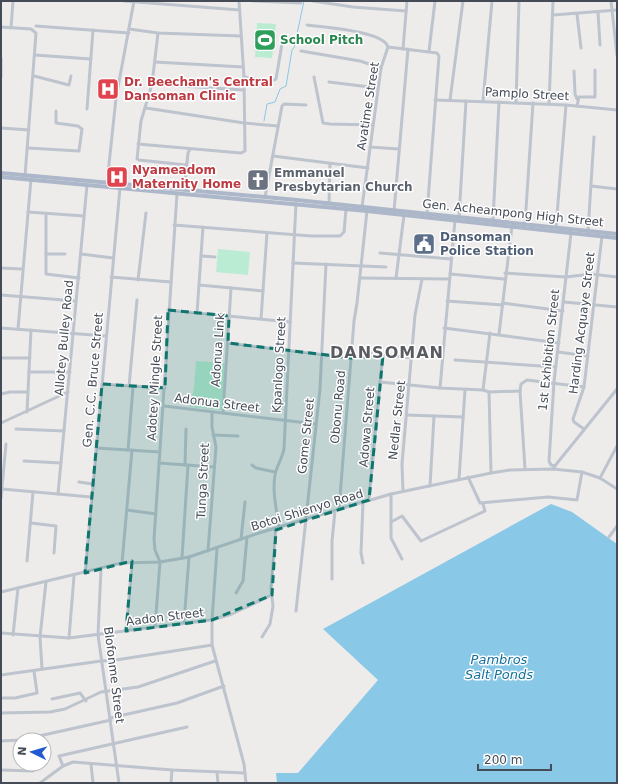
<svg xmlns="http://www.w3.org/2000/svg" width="618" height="784" viewBox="0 0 618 784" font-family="'DejaVu Sans',sans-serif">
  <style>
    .green { fill: #baebd3 }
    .water { fill: #89c8e6 }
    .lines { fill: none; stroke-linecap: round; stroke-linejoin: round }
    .stream { stroke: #89c8e6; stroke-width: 1 }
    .minor { stroke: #bdc4cd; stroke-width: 3 }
    .major { stroke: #acb7c9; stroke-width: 4 }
    .marked { fill: #0f766e; fill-opacity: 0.2; stroke: #0f766e; stroke-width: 3; stroke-dasharray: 8 5; stroke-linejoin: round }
    .labels { text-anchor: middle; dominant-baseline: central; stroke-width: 3; stroke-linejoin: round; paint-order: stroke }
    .leisure-label { font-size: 12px; font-weight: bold; fill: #27864d; stroke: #fff; text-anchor: start }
    .health-label { font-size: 12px; font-weight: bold; fill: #be3a42; stroke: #fff; text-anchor: start }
    .street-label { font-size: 12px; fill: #454c57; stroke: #fff }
    .worship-label { font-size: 12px; font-weight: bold; fill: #5b616d; stroke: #fff; text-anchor: start }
    .service-label { font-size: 12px; font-weight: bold; fill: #4e5e75; stroke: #fff; text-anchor: start }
    .water-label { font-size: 13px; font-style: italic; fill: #13709c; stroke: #fff }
    .district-label { font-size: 16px; font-weight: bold; letter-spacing: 1px; fill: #585b60; stroke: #fff }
  </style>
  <rect width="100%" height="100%" fill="#eeebeb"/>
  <g class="green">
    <polygon points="257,23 276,24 272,58 255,57"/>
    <polygon points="218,249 250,252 248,275 216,272"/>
    <polygon points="196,361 225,363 222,410 190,407 194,387"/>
  </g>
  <polygon class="water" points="551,504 572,512 617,544 617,783 277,783 276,773 298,773 378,680 323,629"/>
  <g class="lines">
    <polyline class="stream" points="264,121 267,104 275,102 280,89 286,86 292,50 294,48 304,1"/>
    <g class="minor">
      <polyline points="124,1 240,10"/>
      <polyline points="253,1 301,3"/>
      <polyline points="313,1 353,7 406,11"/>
      <polyline points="611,1 617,55"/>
      <polyline points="598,12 600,45"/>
      <polyline points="577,14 581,48"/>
      <polyline points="553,15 617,10"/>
      <path d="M307,25C322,27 384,31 388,47"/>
      <polyline points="36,26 129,33"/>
      <polyline points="1,27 31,29 36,33 25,176"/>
      <polyline points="11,28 13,1"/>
      <polyline points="129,29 158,33 241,36"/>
      <polyline points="158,33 152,84 141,121 137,159 139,160 186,165"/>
      <polyline points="388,47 437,53 439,56 427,214"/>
      <polyline points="403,49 407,1"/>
      <polyline points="301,51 360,61 381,68"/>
      <polyline points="429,51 435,1"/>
      <polyline points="35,55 91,59"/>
      <polyline points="1,58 1,77"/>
      <polyline points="155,62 243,67"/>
      <polyline points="574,71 575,94 577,99"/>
      <polyline points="34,76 69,85 71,76"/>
      <polyline points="244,77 271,81 276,79 283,38"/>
      <polyline points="314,77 323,123 330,124 373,125"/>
      <polyline points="329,82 378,88"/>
      <polyline points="152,84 244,90"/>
      <polyline points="435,100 566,105 617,110"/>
      <polyline points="450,100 463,1"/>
      <polyline points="483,101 492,1"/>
      <polyline points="516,103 519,1"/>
      <polyline points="549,104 553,1"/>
      <polyline points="577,106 579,97 595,97 595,70"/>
      <polyline points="146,108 244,123 278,126"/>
      <polyline points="87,109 93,30"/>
      <polyline points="1,128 29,130"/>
      <polyline points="138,144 241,153 245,151 244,77 239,1"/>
      <polyline points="370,147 399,149"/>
      <polyline points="28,148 79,151 82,129 78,126 56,123 56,111"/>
      <polyline points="273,156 368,168"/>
      <polyline points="107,183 116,98 134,1"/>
      <polyline points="591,186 617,189"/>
      <polyline points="184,190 188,153 190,149"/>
      <polyline points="265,197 282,106 284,104 306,105"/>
      <polyline points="329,204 330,164"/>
      <polyline points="362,207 381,68 388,47"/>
      <polyline points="394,211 408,49"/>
      <polyline points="28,212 84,216"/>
      <polyline points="46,214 46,274 79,278"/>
      <polyline points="459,217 466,101"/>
      <polyline points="493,220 499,102"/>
      <polyline points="525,224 533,103"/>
      <polyline points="174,225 311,236 340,236 344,232 346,209"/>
      <polyline points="556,227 566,105"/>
      <polyline points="588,231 594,137"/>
      <polyline points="380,253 451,259"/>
      <polyline points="46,254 65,254"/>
      <polyline points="81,254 113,258"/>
      <polyline points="201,256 215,257"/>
      <polyline points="293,263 386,267"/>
      <polyline points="1,268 22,269"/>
      <polyline points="505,273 566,277 591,274 617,277"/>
      <polyline points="450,274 504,279"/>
      <polyline points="111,277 171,282"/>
      <polyline points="360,278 449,279"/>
      <polyline points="396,278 404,215"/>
      <polyline points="138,280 146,213"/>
      <polyline points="199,285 263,291"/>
      <polyline points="1,295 76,301"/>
      <polyline points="447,301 503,305"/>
      <polyline points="564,302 617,307"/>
      <polyline points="503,303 563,311"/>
      <polyline points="168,310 290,322"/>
      <polyline points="197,313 203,227"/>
      <polyline points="261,319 267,233"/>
      <polyline points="1,328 106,336"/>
      <polyline points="444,328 559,343"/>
      <polyline points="18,329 31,179"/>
      <polyline points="499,334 512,226"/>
      <polyline points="228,343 351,358 372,353 412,358"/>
      <polyline points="558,352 588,356"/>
      <polyline points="1,358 30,358"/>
      <polyline points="455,360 556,367"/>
      <polyline points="29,372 70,372"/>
      <polyline points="380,382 440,388 483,390 489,392 520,391"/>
      <polyline points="102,384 165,388"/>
      <polyline points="129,386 137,300"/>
      <polyline points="440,388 455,220"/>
      <polyline points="483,390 490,333"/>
      <polyline points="489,392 491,473"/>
      <polyline points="1,394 10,392 28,392"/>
      <polyline points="164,406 316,424"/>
      <polyline points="27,412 31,330"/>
      <polyline points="223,413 231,288"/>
      <polyline points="407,415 463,417"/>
      <polyline points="1,423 68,392"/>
      <polyline points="16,429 64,431"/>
      <polyline points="584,429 574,422 573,419 584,387 602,236"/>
      <polyline points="213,435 238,436"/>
      <polyline points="96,448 160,452"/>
      <polyline points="128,450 133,387"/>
      <polyline points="24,461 61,463"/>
      <polyline points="159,463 214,467"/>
      <polyline points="185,465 186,429"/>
      <polyline points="252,465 256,468 275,472"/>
      <polyline points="555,466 551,465 549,461 554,382 571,233"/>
      <polyline points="554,467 617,389"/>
      <polyline points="525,469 520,391 521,384 527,380 584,387"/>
      <polyline points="468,477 480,503 548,497 577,500 582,472"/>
      <polyline points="600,478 617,446"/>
      <polyline points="459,479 465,390"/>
      <polyline points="79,482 93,484"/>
      <polyline points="430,486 434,416"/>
      <polyline points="2,489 91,497"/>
      <polyline points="403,491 402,464 415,315 422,279"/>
      <polyline points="58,494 87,185"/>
      <polyline points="391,494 391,538 402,559"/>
      <polyline points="1,498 6,444"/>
      <polyline points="369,500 383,355"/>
      <polyline points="339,509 354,321 357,303 367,211"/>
      <polyline points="127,510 156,514"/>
      <polyline points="391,522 402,516 421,541 485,511 483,504"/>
      <polyline points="31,523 56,526 54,553"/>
      <path d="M279,528C277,511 272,493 275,475C276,467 282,459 284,449L296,203"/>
      <polyline points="609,537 617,526"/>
      <polyline points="241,539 245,502"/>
      <polyline points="217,549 212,620 212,645 244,764 246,783"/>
      <polyline points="208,551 216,447 212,427 212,412"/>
      <polyline points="182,558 188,465"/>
      <polyline points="27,561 33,492"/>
      <polyline points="122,563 132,450"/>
      <polyline points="363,563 361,553 363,502"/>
      <polyline points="101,569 98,635 119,783"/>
      <polyline points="85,573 120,188"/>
      <polyline points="332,579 332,541 335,511"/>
      <polyline points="1,592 122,563 160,562 189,557 259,533 391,494 491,473 510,470 553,469 582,472 600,478 617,489"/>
      <polyline points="236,593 243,581 247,537"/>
      <polyline points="296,611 320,389 326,264"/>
      <polyline points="184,622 189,557"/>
      <polyline points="155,627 160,562 155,550 154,539 177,194"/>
      <polyline points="126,631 132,563"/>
      <polyline points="1,633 69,638 212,620 232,614 272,595"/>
      <polyline points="13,635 18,588"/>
      <polyline points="262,637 270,624 273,606 271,589 276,529"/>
      <polyline points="69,638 74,576"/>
      <polyline points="42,669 40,637 46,582"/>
      <polyline points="1,675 101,661 116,660 212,645"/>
      <polyline points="1,698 15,698 37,693 34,671"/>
      <polyline points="52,699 80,693 86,701"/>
      <polyline points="1,713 50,712 65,709 101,692 138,687 215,661"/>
      <polyline points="110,718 177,703 224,686"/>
      <polyline points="21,740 111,720"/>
      <polyline points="1,741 20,740"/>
      <polyline points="91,764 93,783"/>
      <polyline points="63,766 59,756 187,727"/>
      <polyline points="1,770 33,771"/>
      <polyline points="217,772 218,783"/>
      <polyline points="40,783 63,766 73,762 172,770 245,773"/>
      <polyline points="171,783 172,770"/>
    </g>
    <g class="major">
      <polyline points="1,173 297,200 617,234"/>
      <polyline points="1,177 367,211 617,238"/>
    </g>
  </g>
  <path class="marked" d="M168,310L229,316L228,343L351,358L383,355L369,500L276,530L272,595L212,620L126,631L132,561L85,573L102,384L165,388Z"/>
  <defs>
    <g id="stadium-square" transform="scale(1.15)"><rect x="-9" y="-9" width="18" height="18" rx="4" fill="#2e9e5b" stroke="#fff"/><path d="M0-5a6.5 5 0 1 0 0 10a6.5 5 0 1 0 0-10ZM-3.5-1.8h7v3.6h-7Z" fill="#fff"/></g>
    <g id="hospital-square" transform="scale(1.15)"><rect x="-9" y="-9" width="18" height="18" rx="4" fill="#e0444e" stroke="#fff"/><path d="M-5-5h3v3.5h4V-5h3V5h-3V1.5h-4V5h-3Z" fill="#fff"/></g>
    <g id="church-square" transform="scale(1.15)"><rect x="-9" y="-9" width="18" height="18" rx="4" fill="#6b7280" stroke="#fff"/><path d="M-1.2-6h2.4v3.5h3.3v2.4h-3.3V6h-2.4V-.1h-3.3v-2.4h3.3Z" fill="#fff"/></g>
    <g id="civic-square" transform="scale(1.15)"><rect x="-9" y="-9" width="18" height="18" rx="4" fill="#5c6f8a" stroke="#fff"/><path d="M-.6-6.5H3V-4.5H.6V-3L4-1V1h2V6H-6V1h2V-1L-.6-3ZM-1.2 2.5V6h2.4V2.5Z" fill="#fff"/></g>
  </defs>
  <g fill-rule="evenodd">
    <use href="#stadium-square" x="265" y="40"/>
    <use href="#hospital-square" x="108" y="89"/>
    <use href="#hospital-square" x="117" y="177"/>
    <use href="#church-square" x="258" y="180"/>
    <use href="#civic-square" x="424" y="244"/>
  </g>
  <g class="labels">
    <g class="leisure-label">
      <text x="280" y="40">School Pitch</text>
    </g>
    <g class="health-label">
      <text x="124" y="82">Dr. Beecham's Central<tspan x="124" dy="14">Dansoman Clinic</tspan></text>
      <text x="132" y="170">Nyameadom<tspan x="132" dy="14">Maternity Home</tspan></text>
    </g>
    <g class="street-label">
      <text transform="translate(527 94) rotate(3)">Pamplo Street</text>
      <text transform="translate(368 106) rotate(-81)">Avatime Street</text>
      <text transform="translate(513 213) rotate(6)">Gen. Acheampong High Street</text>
      <text transform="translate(582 323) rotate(-83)">Harding Acquaye Street</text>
      <text transform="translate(64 338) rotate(-85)">Allotey Bulley Road</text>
      <text transform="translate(218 350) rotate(-86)">Adonua Link</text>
      <text transform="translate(549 350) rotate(-84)">1st Exhibition Street</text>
      <text transform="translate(279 365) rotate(-87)">Kpanlogo Street</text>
      <text transform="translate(155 378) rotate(-87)">Adotey Mingle Street</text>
      <text transform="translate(93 380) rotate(-85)">Gen. C.C. Bruce Street</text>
      <text transform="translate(217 403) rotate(7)">Adonua Street</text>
      <text transform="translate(338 407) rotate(-85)">Obonu Road</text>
      <text transform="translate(397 420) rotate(-84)">Nedlar Street</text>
      <text transform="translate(367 427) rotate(-85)">Adowa Street</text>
      <text transform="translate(306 436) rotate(-84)">Gome Street</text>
      <text transform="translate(203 481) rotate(-87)">Tunga Street</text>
      <text transform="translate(307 510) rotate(-17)">Botoi Shienyo Road</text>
      <text transform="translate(165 617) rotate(-7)">Aadon Street</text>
      <text transform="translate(114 675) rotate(83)">Blofonme Street</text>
    </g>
    <g class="worship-label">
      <text x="274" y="173">Emmanuel<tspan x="274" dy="14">Presbytarian Church</tspan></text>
    </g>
    <g class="service-label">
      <text x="440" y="237">Dansoman<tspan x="440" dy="14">Police Station</tspan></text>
    </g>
    <g class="water-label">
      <text x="499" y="659">Pambros<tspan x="499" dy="15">Salt Ponds</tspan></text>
    </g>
    <g class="district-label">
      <text x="387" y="352">DANSOMAN</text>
    </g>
  </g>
  <rect width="618" height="784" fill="none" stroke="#454c57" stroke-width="4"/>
  <g transform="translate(32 752) rotate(275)"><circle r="19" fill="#ffffff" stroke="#b5b7bc"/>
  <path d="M0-3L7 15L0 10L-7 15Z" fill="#225bd1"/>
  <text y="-6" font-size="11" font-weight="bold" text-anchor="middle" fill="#454c57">N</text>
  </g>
  <path d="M478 764v6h73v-6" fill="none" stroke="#454c57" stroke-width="2"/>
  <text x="484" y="764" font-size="12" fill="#454c57" stroke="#ffffff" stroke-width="3" paint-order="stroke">200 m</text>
</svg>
